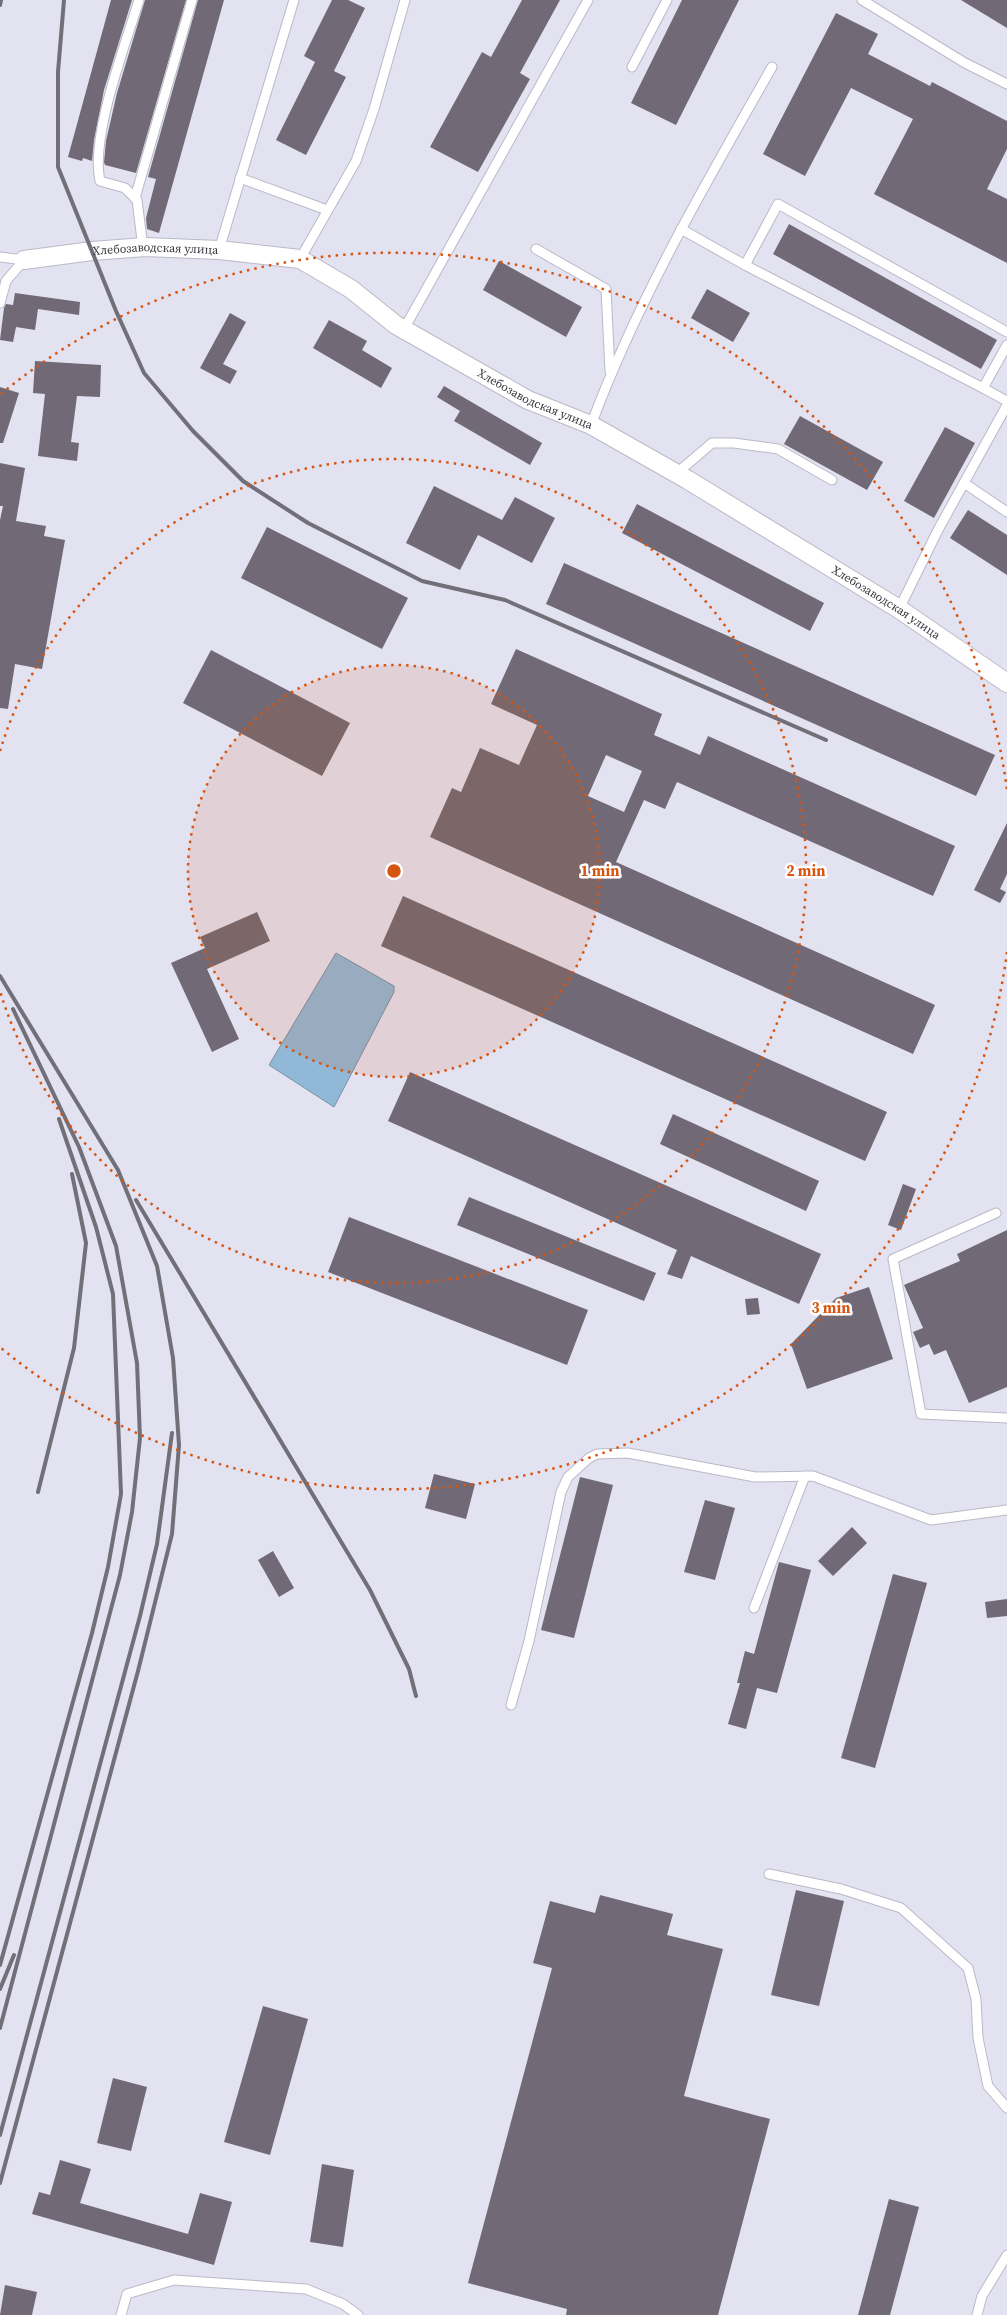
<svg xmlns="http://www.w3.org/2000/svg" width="1007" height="2315" viewBox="0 0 1007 2315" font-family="'Source Serif 4',serif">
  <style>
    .water { fill: #91b8d6; stroke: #7691a8 }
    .building { fill: #716975; fill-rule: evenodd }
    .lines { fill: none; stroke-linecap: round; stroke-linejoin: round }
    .service-casing { stroke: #bab9c7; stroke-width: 11 }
    .minor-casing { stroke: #bab9c7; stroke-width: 20 }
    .service { stroke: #fff; stroke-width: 9 }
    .minor { stroke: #fff; stroke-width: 18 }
    .rail { stroke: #717079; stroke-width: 4 }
    .ring { fill: none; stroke: #d65511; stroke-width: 2.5; stroke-dasharray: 2.5 5 }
    .labels { text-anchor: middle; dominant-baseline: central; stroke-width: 5; stroke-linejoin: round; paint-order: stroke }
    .street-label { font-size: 12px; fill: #36353b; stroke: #fff }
    .centre { fill: #d65511; stroke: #fff; stroke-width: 2.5 }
    .ring-label { font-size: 15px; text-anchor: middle; font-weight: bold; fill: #d65511; stroke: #fff; stroke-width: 5; stroke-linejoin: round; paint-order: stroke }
  </style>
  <rect width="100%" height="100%" fill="#e3e2f1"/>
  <polygon class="water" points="336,953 394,986 394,992 334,1107 269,1065"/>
  <g class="building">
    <polygon points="111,0 132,0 104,90 94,140 92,161 83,158 82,161 68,157"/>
    <polygon points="145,0 186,0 136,173 105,165 104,162 106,141 117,93"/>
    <polygon points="198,0 224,0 159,233 147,229 146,218 156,179 148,177"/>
    <polygon points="332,0 348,0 365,8 334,71 346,77 306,155 276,140 315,62 304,56"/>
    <polygon points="522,0 560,0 520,73 530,79 478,172 430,147 482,52 491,57"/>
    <polygon points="682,0 739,0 676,125 631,103"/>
    <polygon points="961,0 1007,0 1007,28"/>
    <polygon points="836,13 878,34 868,54 930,86 932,82 1007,121 1007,149 987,189 1007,199 1007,263 874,194 913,119 851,88 805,176 763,154"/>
    <polygon points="789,224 997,340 981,369 773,254"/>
    <polygon points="499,261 582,307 566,337 483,290"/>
    <polygon points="707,289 750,313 733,342 691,318"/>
    <polygon points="15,293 80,302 79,315 38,309 35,330 16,327 13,342 0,340 4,308 6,304 13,305"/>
    <polygon points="230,313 246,322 223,364 237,371 230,384 200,368"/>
    <polygon points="329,320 367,341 362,350 392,368 381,388 313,348"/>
    <polygon points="35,361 101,365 100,397 77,396 71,442 79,443 77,461 38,456 45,394 33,393"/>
    <polygon points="444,386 542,443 530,465 454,421 460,411 437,397"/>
    <polygon points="0,387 19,393 3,443 0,443"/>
    <polygon points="800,416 883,462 867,490 784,444"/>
    <polygon points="945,427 975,443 934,518 904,501"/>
    <polygon points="0,463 25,468 16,521 46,526 44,536 65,540 42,669 15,664 8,709 0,708 0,520 3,506 0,506"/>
    <polygon points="434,486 502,520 515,497 555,518 532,563 478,535 460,570 406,543"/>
    <polygon points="637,504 824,603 810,631 622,533"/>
    <polygon points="968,510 1007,535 1007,575 950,538"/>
    <polygon points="267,527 408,598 382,649 241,578"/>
    <polygon points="564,563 995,755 976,796 546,604"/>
    <path d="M516,649L662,714L654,735L700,755L708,736L955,846L933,896L677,782L665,809L644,800L616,862L935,1005L913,1054L430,837L452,788L461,792L480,748L519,765L537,725L491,704ZM606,755L642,771L624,812L588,796Z"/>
    <polygon points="211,650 350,723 322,776 183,703"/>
    <polygon points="1007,823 1007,874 1000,889 1006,892 1000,903 974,890"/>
    <polygon points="403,896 887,1112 865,1161 381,946"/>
    <polygon points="257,912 270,941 207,969 239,1039 212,1052 171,963 205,948 200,937"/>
    <polygon points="410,1072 821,1254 799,1304 691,1256 682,1279 667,1274 677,1250 388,1121"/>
    <polygon points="673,1114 819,1181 806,1211 660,1144"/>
    <polygon points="903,1184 916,1189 901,1230 888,1225"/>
    <polygon points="469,1197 656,1273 644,1301 457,1225"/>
    <polygon points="349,1217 588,1310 567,1365 328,1272"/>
    <polygon points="1007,1230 1007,1387 969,1403 946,1350 934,1355 929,1344 920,1348 913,1332 923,1328 904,1285 960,1261 957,1254"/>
    <polygon points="869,1287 893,1359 807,1389 791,1344 836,1298"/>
    <polygon points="758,1298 760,1314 747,1315 745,1299"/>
    <polygon points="434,1474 475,1484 466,1519 425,1508"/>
    <polygon points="580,1477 613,1485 574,1638 541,1630"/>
    <polygon points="705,1500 735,1508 715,1580 684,1572"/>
    <polygon points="852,1527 867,1543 833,1576 818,1561"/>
    <polygon points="273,1551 294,1588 279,1597 258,1560"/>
    <polygon points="779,1562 811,1570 777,1693 757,1688 746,1729 728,1724 740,1683 737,1683 745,1651 754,1654"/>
    <polygon points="893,1574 927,1583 875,1768 841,1758"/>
    <polygon points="1007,1599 1007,1616 987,1618 985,1602"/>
    <polygon points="796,1890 844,1901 819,2006 771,1995"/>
    <polygon points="600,1895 673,1914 667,1935 723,1949 684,2096 770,2119 718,2315 566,2315 567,2309 468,2283 552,1968 533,1963 550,1901 595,1913"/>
    <polygon points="263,2006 308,2019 270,2155 224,2142"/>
    <polygon points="113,2078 147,2087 131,2151 97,2143"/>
    <polygon points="60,2160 91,2169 80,2203 188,2234 200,2193 232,2202 214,2265 32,2214 39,2192 50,2195"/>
    <polygon points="322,2164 354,2170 343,2247 310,2242"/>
    <polygon points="889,2199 919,2207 890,2315 858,2315"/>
    <polygon points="5,2285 37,2292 32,2315 0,2315"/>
  </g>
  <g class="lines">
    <g class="service-casing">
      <g id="service">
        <path d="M139,0C125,46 90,137 100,181L125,188L137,200L143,248"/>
        <polyline points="862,0 965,63 1007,84"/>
        <polyline points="632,67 667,0"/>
        <polyline points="240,178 327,210"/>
        <polyline points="135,198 192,0"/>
        <polyline points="681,229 745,265 778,204 1007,332"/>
        <polyline points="536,249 606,289 610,371"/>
        <polyline points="219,250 294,0"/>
        <polyline points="0,257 24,260"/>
        <polyline points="300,259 356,161 374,109 405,0"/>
        <polyline points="745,265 983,388"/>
        <polyline points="0,303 6,281 24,260"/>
        <polyline points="404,329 588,0"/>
        <polyline points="1007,345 983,388 1007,401"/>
        <path d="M591,425C638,299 706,183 772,67"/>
        <polyline points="677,473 712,443 734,443 778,449 832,480"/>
        <polyline points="964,483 1007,512"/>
        <polyline points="899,609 938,530 1007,405"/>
        <polyline points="996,1213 893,1259 921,1414 1007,1418"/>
        <polyline points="754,1608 805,1476"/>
        <polyline points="511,1705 529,1641 561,1492 568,1477 589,1458 597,1454 628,1453 755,1477 813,1476 931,1520 1007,1510"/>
        <polyline points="769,1874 841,1889 901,1908 968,1968 976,1999 978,2038 988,2086 1007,2108"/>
        <polyline points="121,2315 127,2294 174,2280 306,2289 343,2304 358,2315"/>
        <polyline points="977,2315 982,2296 1007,2255"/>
      </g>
    </g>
    <g class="minor-casing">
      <g id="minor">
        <path id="s1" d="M24,260L92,251L145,247L219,250L300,259L351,289L396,325L528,400L591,425L688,480L899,609L1007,683"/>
      </g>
    </g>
    <use href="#service" class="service"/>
    <use href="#minor" class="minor"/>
    <g class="rail">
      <polyline points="64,0 58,72 58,167 116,311 144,373 193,431 243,481 308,523 422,581 505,600 826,740"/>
      <polyline points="0,5 1,0"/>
      <polyline points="0,976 118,1170 157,1266 173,1358 179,1445 172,1534 138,1671 0,2183"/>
      <polyline points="136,1200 370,1590 409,1669 416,1696"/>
      <polyline points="38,1492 74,1348 86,1243 72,1174"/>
      <polyline points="0,1965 92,1633 108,1567 121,1494 113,1294 96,1227 59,1119"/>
      <polyline points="0,1989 14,1955"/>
      <polyline points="0,2028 120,1575 132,1512 140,1438 137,1363 116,1246 79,1147 13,1009"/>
      <polyline points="0,2135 140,1616 157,1544 172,1433"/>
    </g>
  </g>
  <circle cx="394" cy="871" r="206" fill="#d65511" fill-opacity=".12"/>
  <g class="ring">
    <circle cx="394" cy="871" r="206"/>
    <path d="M0 751A412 412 0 1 1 0 991"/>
    <path d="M1007 952A618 618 0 0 1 1 1348M1 394A618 618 0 0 1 1007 790"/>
  </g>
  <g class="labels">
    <g class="street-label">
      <text stroke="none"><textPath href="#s1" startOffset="132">Хлебозаводская улица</textPath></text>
      <text stroke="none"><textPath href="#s1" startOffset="552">Хлебозаводская улица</textPath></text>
      <text stroke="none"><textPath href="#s1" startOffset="958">Хлебозаводская улица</textPath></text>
    </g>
  </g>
  <circle cx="394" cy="871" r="8" class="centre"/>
  <g class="ring-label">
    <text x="600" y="876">1 min</text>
    <text x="806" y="876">2 min</text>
    <text x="831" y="1313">3 min</text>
  </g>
</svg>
